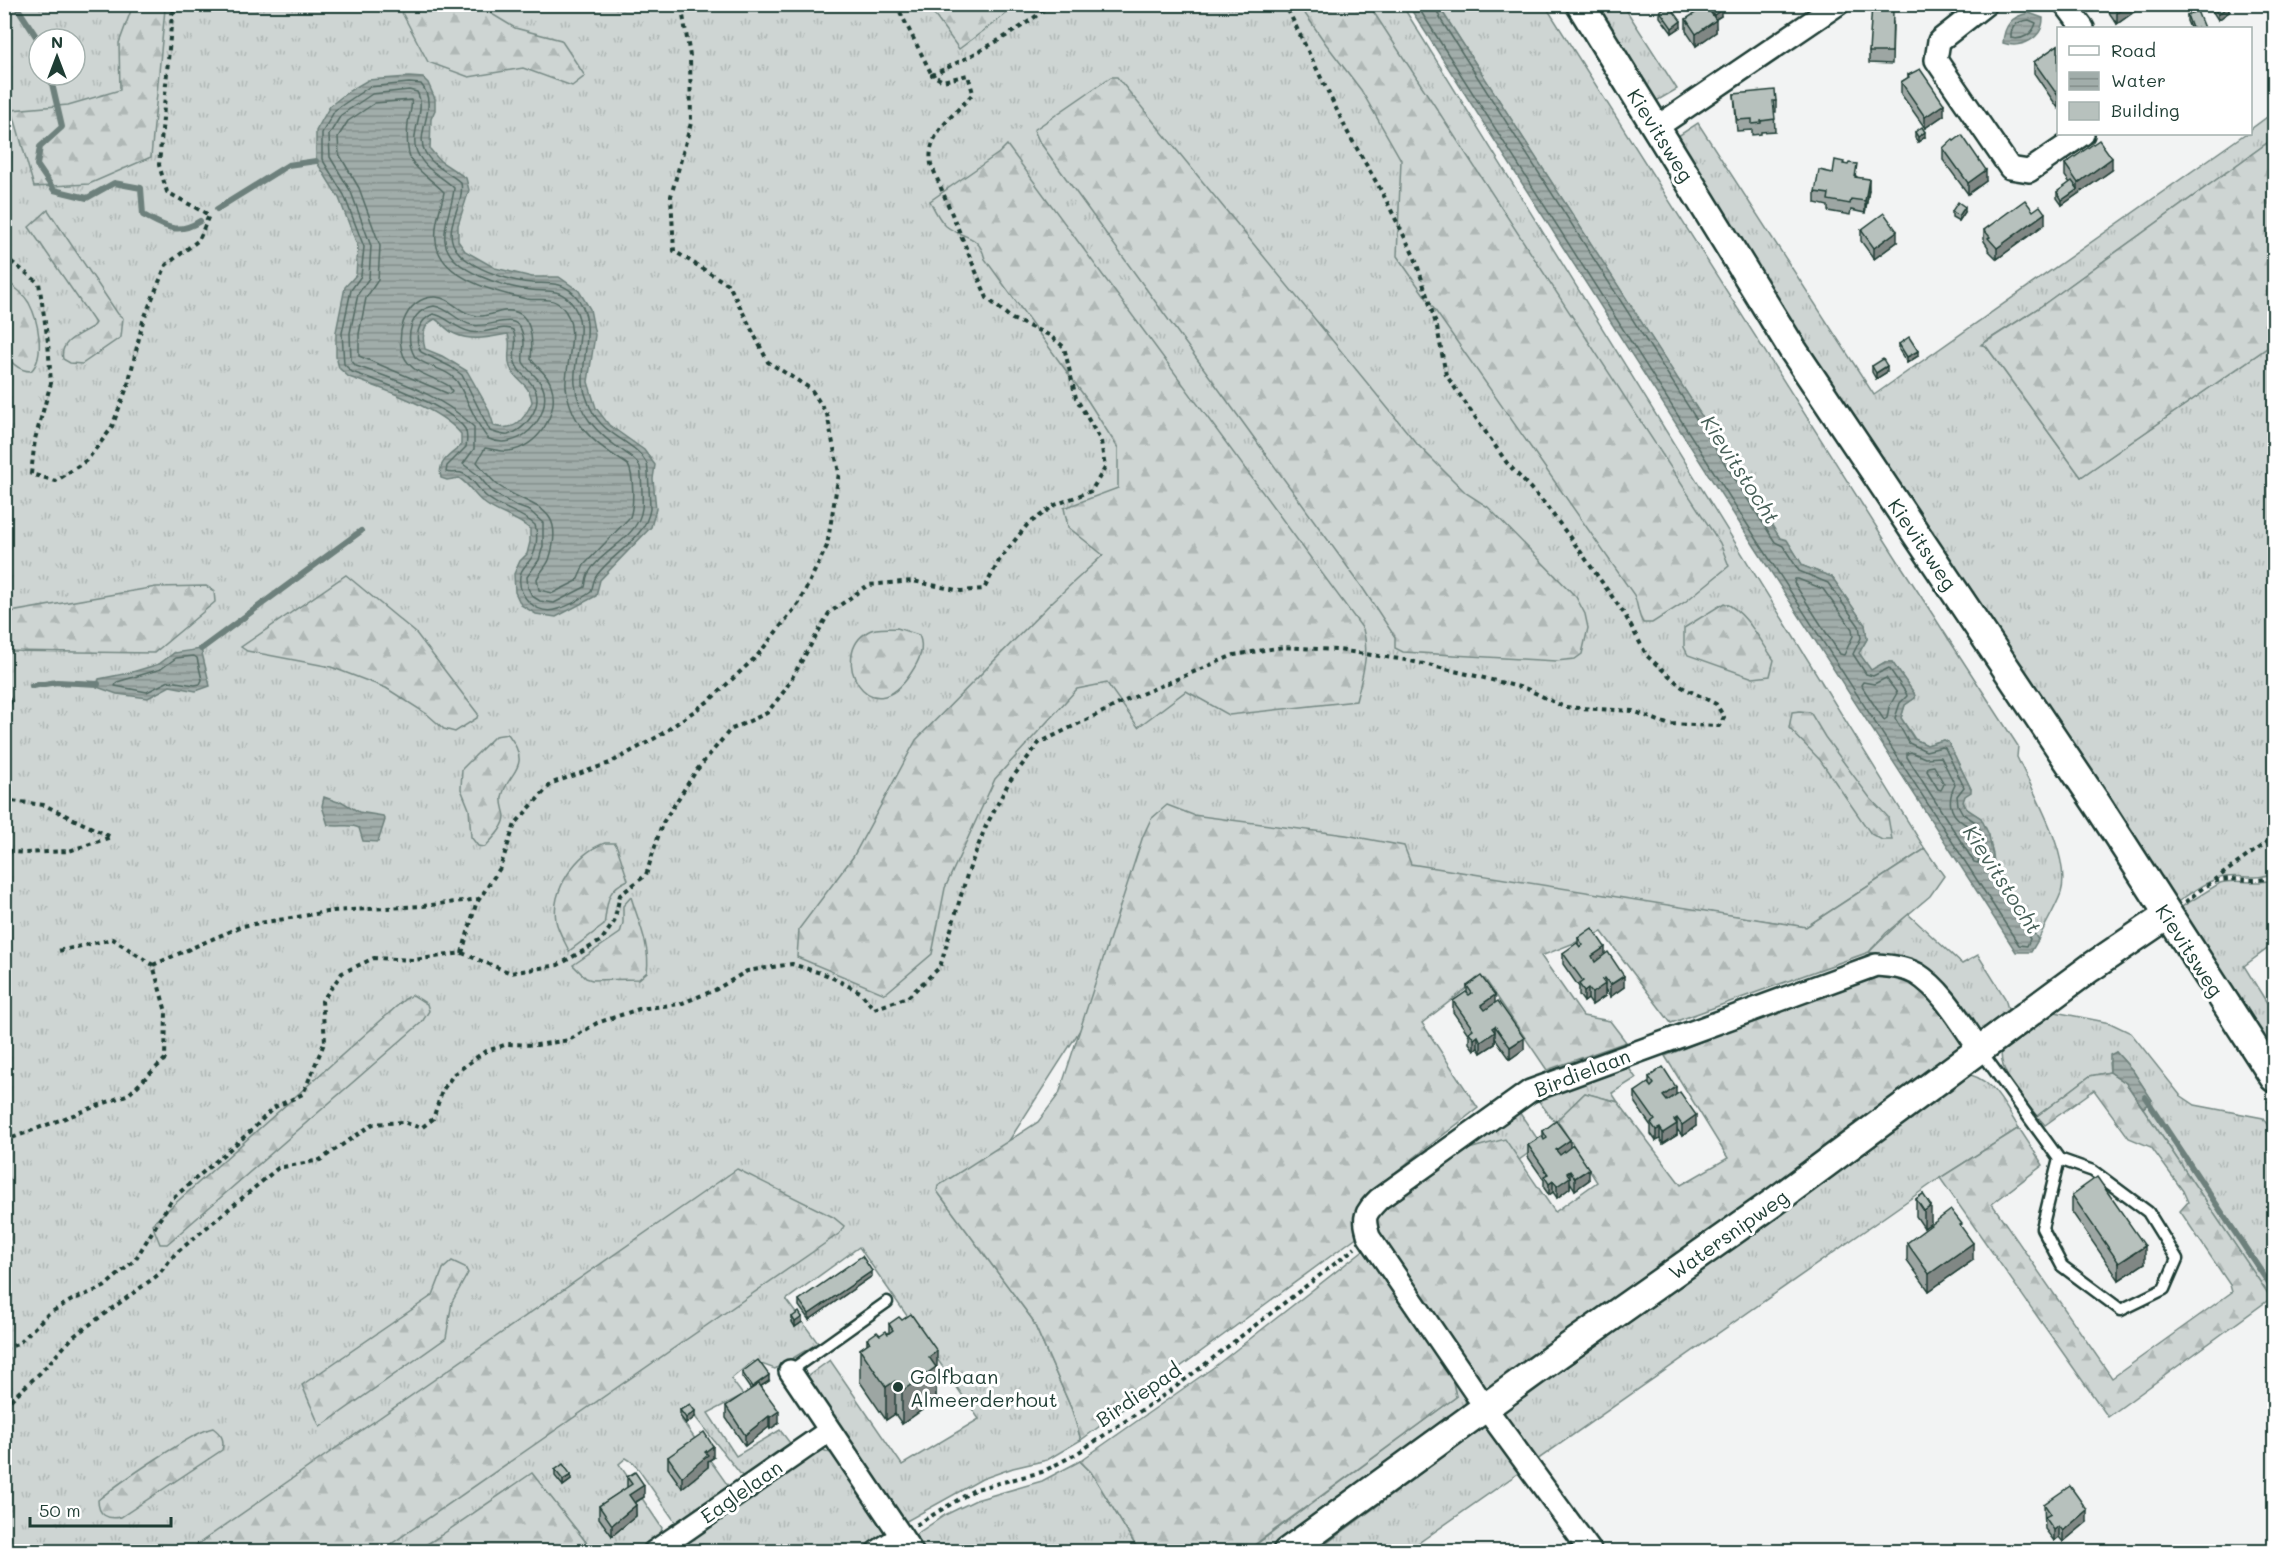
<svg xmlns="http://www.w3.org/2000/svg" width="2279" height="1556" viewBox="0 0 2279 1556" font-family="Mali,sans-serif">
  <style>
    .grass { fill: url(#grass-tufts); stroke: #768984; stroke-width: 1.5; fill-rule: evenodd }
    .forest { fill: url(#forest-firs); stroke: #768984; stroke-width: 1.5 }
    .water { fill: url(#water-rules); stroke: #6d807b; stroke-width: 1.5; fill-rule: evenodd }
    .lines { fill: none; stroke-linecap: round; stroke-linejoin: round }
    .shore { stroke: #536a63; stroke-width: 1.5 }
    .stream { stroke: #6d807b; stroke-width: 6 }
    .service-casing { stroke: #1f3d34; stroke-width: 15 }
    .minor-casing { stroke: #1f3d34; stroke-width: 26 }
    .tertiary-casing { stroke: #1f3d34; stroke-width: 32 }
    .path { stroke: #1f3d34; stroke-width: 4; stroke-dasharray: 4.5 4.5; stroke-linecap: butt }
    .service { stroke: #fff; stroke-width: 10 }
    .minor { stroke: #fff; stroke-width: 21 }
    .tertiary { stroke: #fff; stroke-width: 27 }
    .wall { fill: #9da6a3; stroke: #1f3d34; stroke-width: 1.5 }
    .shaded-wall { fill: #808784; stroke: #1f3d34; stroke-width: 1.5 }
    .building { fill: #b7c1bd; stroke: #1f3d34; stroke-width: 1.5 }
    .poi-dot { fill: #1f3d34; stroke: #fff; stroke-width: 2 }
    .labels { text-anchor: middle; dominant-baseline: central; stroke-width: 6; stroke-linejoin: round; paint-order: stroke }
    .street-label { font-size: 20px; fill: #1f3d34; stroke: #fff }
    .poi-label { font-size: 20px; fill: #1f3d34; stroke: #fff; text-anchor: start }
    .water-label { font-size: 21px; font-style: italic; fill: #465f57; stroke: #fff }
  </style>
  <defs>
    <pattern id="grass-tufts" width="24" height="20" patternUnits="userSpaceOnUse" patternTransform="scale(1.5)"><rect width="24" height="20" fill="#ced5d3"/><path d="M3 7l-1-3M5 7V3M7 7l1-3M15 17l-1-3M17 17v-4M19 17l1-3" fill="none" stroke="#b0b8b6"/></pattern>
    <pattern id="forest-firs" width="22" height="20" patternUnits="userSpaceOnUse" patternTransform="scale(1.5)"><rect width="22" height="20" fill="#ced5d3"/><path d="M5 1l3.5 6h-7zM16 11l3.5 6h-7z" fill="#b0b8b6"/></pattern>
    <pattern id="water-rules" width="6" height="5" patternUnits="userSpaceOnUse" patternTransform="scale(1.5)"><rect width="6" height="5" fill="#a1adaa"/><path d="M0 2.5h6" fill="none" stroke="#838e8b"/></pattern>
  </defs>
  <rect width="100%" height="100%" fill="#f2f3f3"/>
  <filter id="ink" filterUnits="userSpaceOnUse"><feTurbulence type="fractalNoise" baseFrequency=".0167" numOctaves="2"/><feDisplacementMap in="SourceGraphic" scale="12" xChannelSelector="R" yChannelSelector="G"/><feConvolveMatrix kernelMatrix="1 2 1 2 8 2 1 2 1" color-interpolation-filters="sRGB"/></filter>
  <g filter="url(#ink)">
    <g class="grass">
      <path d="M5,5H1402L1925,849L1806,927L1387,863L1096,1005L998,1158L940,1195L1032,1319L1072,1410L1081,1440L1047,1460L1013,1468L982,1479L903,1523L804,1379L830,1360L902,1465L979,1419L859,1247L786,1300L818,1343L775,1369L753,1361L731,1379L743,1395L708,1413L736,1456L780,1430L793,1447L746,1481L692,1413L681,1419L729,1487L678,1526L634,1463L626,1458L619,1464L662,1528L659,1540L641,1551H593L545,1490L534,1481L415,1551L5,1552ZM39,39H75V75H39Z"/>
      <path d="M1438,5H1545L1898,561L2018,746L2017,757C2032,790 2072,857 2061,893C2055,909 2045,925 2038,940L1994,864L1993,854L1981,818C1972,813 1963,809 1963,798L1971,789L1948,742L1943,740L1927,745L1915,739L1901,718L1905,705L1915,698L1914,693L1892,662H1885L1871,671L1859,653L1867,639L1865,625L1832,577L1803,566L1787,541L1780,539Z"/>
      <polygon points="1590,5 1623,5 1677,89 1653,103"/>
      <path d="M2274,112V138L2040,307L1982,344L1986,346L2081,477L2274,343V872C2259,881 2243,875 2226,877C2208,879 2194,891 2179,901L2173,902L1858,431L1675,138L1698,123L1874,395L2245,134H2250L2251,129Z"/>
      <path d="M2274,879V944L2244,966L2274,1014V1061L2180,911L2183,906L2220,883C2238,878 2256,886 2274,879Z"/>
      <polygon points="1908,914 1962,964 1978,955 2005,998 2009,1013 1990,1032 1979,1033 1914,964 1869,952"/>
      <path d="M2045,1010L2110,1023L2131,1033L2180,1095L2195,1105L2263,1118L2274,1135V1303L2143,1108L2152,1100L2133,1071L2116,1052L2109,1063L2110,1072L2090,1076L2037,1116C2024,1100 1990,1064 2005,1043C2013,1032 2034,1019 2045,1010Z"/>
      <polygon points="1623,1066 1628,1067 1636,1078 1612,1093 1618,1102 1585,1093 1557,1120 1554,1121 1538,1100"/>
      <path d="M1963,1074C1992,1075 2005,1107 2019,1128L1940,1178L1407,1551L1315,1552L1956,1076Z"/>
      <polygon points="1517,1109 1541,1144 1519,1160 1505,1140 1469,1149 1480,1137"/>
      <polygon points="1451,1372 1465,1394 1466,1412 1273,1551 1246,1552 1456,1397"/>
      <polygon points="823,1450 838,1456 881,1521 884,1533 876,1544 866,1551 672,1552 807,1457"/>
      <polygon points="1080,1461 1091,1472 1139,1551 926,1551 915,1535 945,1515 976,1500 1042,1481"/>
    </g>
    <g class="forest">
      <polygon points="133,5 167,5 165,9 151,157 89,184 34,187 12,110 68,105 120,90 119,43"/>
      <polygon points="398,5 477,5 515,28 561,40 585,76 572,86 523,68 469,77 428,62"/>
      <polygon points="927,5 1018,5 959,49"/>
      <path d="M1299,5H1369L1720,543L1729,566L1685,602L1652,623H1643C1638,616 1638,604 1634,595L1397,256L1401,160L1361,90L1326,44Z"/>
      <polygon points="1111,77 1117,77 1417,444 1466,493 1488,507 1576,597 1585,614 1588,628 1582,654 1575,659 1556,661 1403,652 1395,648 1395,637 1362,587 1039,141 1034,130"/>
      <polygon points="2274,138 2274,343 2081,477 1986,346 1981,345 2040,307"/>
      <path d="M1007,145L1363,629C1370,653 1362,677 1356,701L1229,715L1186,691L1138,727L1107,683L1077,689L995,779L945,888L932,954L885,994L797,957L799,929L853,857L916,740L1052,602L1103,555L1068,527L1064,508L1118,488V448L1088,401L985,259C979,233 962,239 946,226C939,220 934,209 930,201L999,153Z"/>
      <path d="M48,210L118,314L123,318L121,337L82,364L70,363L63,359C59,341 79,335 92,327L95,323L29,227Z"/>
      <path d="M5,280C14,286 23,293 29,303C38,320 46,356 31,371C19,371 7,361 4,348C1,330 4,300 5,280Z"/>
      <polygon points="346,575 416,633 478,714 477,718 455,732 444,729 427,714 386,688 331,667 247,651 241,647"/>
      <polygon points="206,586 214,591 215,602 154,653 5,651 5,613 156,587"/>
      <path d="M1724,603C1744,609 1762,643 1774,660L1770,676L1753,678L1688,655L1684,647V628Z"/>
      <path d="M897,628L919,635C925,649 919,661 911,673C870,737 826,654 869,631C876,627 889,629 897,628Z"/>
      <polygon points="1800,711 1810,712 1825,737 1870,798 1888,817 1892,840 1882,840 1871,834 1820,760 1789,728 1792,712"/>
      <path d="M508,734C534,769 507,771 502,797C501,804 504,810 505,816C505,827 492,839 485,847L478,846L471,837L469,809L461,789L462,769L495,736Z"/>
      <polygon points="1167,805 1193,815 1346,835 1404,846 1411,864 1806,927 1925,849 1944,876 1930,896 1886,933 1869,952 1671,1023 1602,932 1541,956 1583,1016 1610,1021 1626,1042 1547,1070 1485,979 1475,982 1422,1023 1478,1108 1366,1195 1356,1213 1358,1236 1081,1440 1072,1410 1032,1319 937,1191 938,1186 1038,1122 1059,1094 1143,836 1151,819"/>
      <path d="M605,843H615L617,847L628,880C605,890 608,903 604,925L569,951C565,942 558,931 556,921C551,890 576,853 605,843Z"/>
      <path d="M631,897C638,920 651,948 647,972L639,979L592,980L586,978L573,965L620,933L623,923V906Z"/>
      <polygon points="1876,971 1905,977 1928,992 1960,1035 1961,1045 1959,1055 1490,1393 1479,1386 1373,1228 1375,1213 1433,1171 1469,1149 1505,1139 1555,1212 1597,1182 1557,1120 1585,1093 1618,1102 1681,1185 1728,1158 1665,1056"/>
      <polygon points="413,995 427,1004 429,1011 422,1022 173,1239 167,1244 160,1244 152,1224 405,999"/>
      <polygon points="2110,1072 2126,1083 2271,1298 2108,1417 1940,1178 2019,1128 2043,1165 1992,1204 2112,1378 2232,1292 2230,1285 2180,1211 2188,1202 2183,1191 2151,1147 2129,1138 2094,1090 2045,1125 2037,1116 2090,1076"/>
      <polygon points="737,1169 833,1217 844,1226 840,1233 381,1551 188,1551"/>
      <polygon points="1366,1248 1451,1372 1456,1397 1246,1551 1139,1551 1091,1472 1080,1461 1214,1367"/>
      <polygon points="452,1261 465,1267 468,1273 452,1302 446,1338 320,1427 302,1385 433,1295 443,1269"/>
      <path d="M213,1428C221,1434 225,1439 222,1450L121,1517C107,1520 98,1515 98,1500C116,1485 194,1431 213,1428Z"/>
      <polygon points="532,1473 593,1551 418,1551"/>
    </g>
    <g class="water">
      <polygon points="1408,5 1438,5 1780,538 1787,540 1803,566 1832,577 1865,625 1867,639 1859,653 1871,670 1885,662 1892,662 1914,693 1915,698 1905,705 1901,718 1914,739 1927,745 1943,740 1948,742 1971,789 1971,792 1965,796 1963,802 1967,809 1981,818 1989,835 1994,864 2038,940 2031,952 2016,952 1749,538"/>
      <path d="M2029,13L2043,18C2043,39 2021,49 2003,43C2004,25 2012,16 2029,13Z"/>
      <path d="M409,77L423,78L428,83L435,99V110L431,119L430,149L440,161L466,178L469,190L458,225V241L465,251L495,268L532,277H559L579,291L590,309L595,335L588,382L596,408L609,425L644,450L655,465L653,479L656,509L651,527L600,580L596,596L556,617L536,614L521,605L515,592L514,574L520,561L527,554L530,542V529C517,517 497,514 483,502C473,494 470,485 459,478L447,480L441,478C437,462 450,455 461,446V434C440,408 381,388 349,377L339,368L336,356V332L345,287L356,275L358,247L339,198L316,161V131L330,106L349,91L368,80ZM435,319C442,323 447,331 455,334C473,342 490,337 508,334C512,345 506,356 510,367C516,383 529,381 532,402C524,420 515,432 494,426L488,408L467,371L442,356L425,349C422,338 422,325 435,319Z"/>
      <polygon points="201,649 210,686 196,691 170,686 148,698 117,694 97,687 99,679 129,673 159,664 174,653"/>
      <path d="M324,797L338,802L341,801L359,812L383,816L385,820L378,842L363,841L359,828C349,823 340,828 328,825L322,806Z"/>
      <polygon points="2116,1052 2133,1071 2152,1100 2143,1108 2126,1083 2110,1072 2110,1055"/>
    </g>
    <g class="lines">
      <g class="shore">
        <polyline points="1416,4 1754,535 2019,945 2027,946 2030,939 1988,867 1983,837 1977,823 1963,814 1958,805 1957,796 1964,787 1945,748 1942,747 1926,751 1909,743 1895,718 1900,703 1907,696 1906,693 1889,668 1873,676 1866,674 1853,654 1861,638 1859,626 1828,583 1799,571 1783,546 1775,542 1441,20 1434,4"/>
        <path d="M2029,20L2036,23C2033,34 2022,41 2011,38C2010,26 2018,21 2029,20Z"/>
        <path d="M409,83L421,84C440,107 414,132 425,152C432,166 450,173 461,183C465,203 445,224 453,244C463,267 509,281 532,283C549,284 561,281 574,294C598,319 582,353 583,382C583,387 585,394 587,399C599,438 633,437 647,464C648,466 650,505 650,509C646,538 613,553 597,575C593,580 593,587 591,592C581,599 570,606 558,609C537,616 517,597 520,576C521,568 529,563 532,557C537,548 538,534 535,525C521,512 501,509 487,497C478,490 474,479 464,474C458,471 452,474 446,472L447,466L466,447C467,441 468,434 465,429C450,406 379,381 352,372L344,364L342,333L351,290L361,276L364,247L344,195L322,159V133L335,110L369,87Z"/>
        <path d="M409,90L417,92C428,111 406,136 419,156C427,171 443,177 454,188C453,206 443,222 445,241C448,271 506,288 531,290C546,292 558,288 569,300C592,325 572,356 575,384C578,414 597,433 620,449C627,454 637,459 640,467C641,470 643,504 642,508C639,538 601,550 588,574C586,578 586,583 585,587L554,603L540,601L532,596L528,588L527,577L539,560L543,546V523L530,511L516,506L492,492L478,475L463,464L474,449V427C443,396 398,380 356,366L351,360L350,333L358,294L369,278L371,246L351,192L330,157L329,135L341,115L372,94Z"/>
        <path d="M411,100C413,107 409,115 408,123C404,168 416,165 444,192C441,209 434,223 436,241C439,278 498,293 527,299C539,301 551,296 561,306C581,325 567,358 566,381C565,392 571,410 577,420C590,441 609,452 628,465C634,475 634,506 630,517L584,565L577,581L553,593L539,590L537,579C540,572 546,567 549,560C567,505 533,509 499,486C491,480 483,469 477,462L485,448C492,449 500,452 508,451C537,449 561,412 551,385C547,373 538,369 531,359C533,340 533,308 504,311C493,313 484,318 473,315C459,313 451,298 436,297C404,295 390,343 409,364C418,375 437,378 449,386L452,391L449,394L359,356V334L366,298L378,280L380,246L359,188L339,154L338,137L348,121L375,103Z"/>
        <path d="M434,306C449,308 457,322 472,325C495,329 521,305 524,343C524,349 522,355 523,362C529,373 541,378 544,391C550,420 517,452 489,439C481,435 465,394 458,383C448,368 427,368 415,357C404,338 410,310 434,306Z"/>
        <path d="M433,314C446,315 454,329 471,332C484,335 503,324 513,330C519,343 512,351 515,362C518,375 532,379 536,392C541,409 525,430 508,435C503,436 496,433 490,431L462,375L451,367L421,352C414,338 417,321 433,314Z"/>
        <polygon points="1798,579 1823,589 1852,629 1853,636 1844,655 1840,654 1794,583 1795,579"/>
        <polygon points="194,656 197,658 202,680 200,684 195,685 169,681 147,692 115,686 117,682 161,669 176,658"/>
        <polygon points="1886,678 1897,693 1889,707 1887,718 1884,720 1861,685 1863,682 1874,684"/>
        <path d="M1911,752L1925,758L1941,757L1955,785C1948,798 1948,812 1962,822C1964,824 1968,825 1970,827C1977,834 1981,854 1978,863L1974,862L1907,757V753Z"/>
        <polygon points="1934,766 1944,784 1941,790 1938,789 1927,771 1928,767"/>
      </g>
      <g class="stream">
        <polyline points="15,4 39,41"/>
        <path d="M50,75L62,127L40,147L37,165L54,190L87,198L114,183L141,188L143,215C164,226 177,236 200,221"/>
        <polyline points="217,209 288,165 316,161"/>
        <polyline points="201,649 361,531"/>
        <polyline points="32,686 57,682 98,684"/>
        <polyline points="4,709 10,701"/>
        <polyline points="2145,1097 2274,1291"/>
      </g>
      <g class="service-casing">
        <g id="service">
          <polyline points="1980,1050 2059,1159 2093,1171 2148,1212 2177,1259 2164,1289 2121,1310 2062,1266 2042,1228 2059,1159"/>
          <polyline points="790,1371 887,1302"/>
        </g>
      </g>
      <g class="minor-casing">
        <g id="minor">
          <polyline points="1986,4 1939,41 1936,60 2010,168 2029,171 2083,134"/>
          <polyline points="2065,4 2083,28"/>
          <polyline points="1657,127 1838,4"/>
          <polyline points="790,1371 912,1552"/>
          <polyline points="654,1552 829,1431"/>
          <polyline points="877,1552 901,1536"/>
          <path d="M1591,1552L1485,1407L1369,1237C1363,1217 1364,1214 1379,1199L1530,1091L1876,965C1890,966 1904,967 1917,974C1944,991 1962,1025 1980,1050"/>
        </g>
      </g>
      <g class="tertiary-casing">
        <g id="tertiary">
          <polyline points="1580,4 1793,350 2097,804 2274,1078"/>
          <polyline points="1287,1552 1556,1356 1774,1202 2090,968 2168,915"/>
        </g>
      </g>
      <g class="path">
        <polyline points="896,4 932,75"/>
        <polyline points="4,256 39,283 48,342 51,383 35,439 31,474 56,481 87,460 111,429 128,385 143,321 166,265 199,240 209,215 167,192 159,165 172,14 179,4"/>
        <polyline points="4,800 44,805 111,837 69,851 25,853 4,851"/>
        <polyline points="2214,880 2274,837"/>
        <path d="M2185,902C2196,894 2207,882 2222,880C2239,877 2258,884 2274,876"/>
        <polyline points="462,953 476,904 500,868 515,824 552,783 610,763 659,736 710,700 757,656 799,603 827,546 839,473 827,414 811,389 768,362 729,285 674,251 671,196 691,123 690,56 681,4"/>
        <polyline points="153,965 242,926 333,911 423,906 479,899"/>
        <polyline points="2269,1100 2274,1110"/>
        <polyline points="4,1141 129,1094 165,1059 166,1012 153,965 113,939 58,951"/>
        <path d="M4,1349L18,1344L48,1314L72,1300L104,1287L135,1260L172,1199L252,1130L273,1108L303,1094L325,1041L322,1001L342,973L374,958L414,960L462,953L511,973L558,965L601,941L614,922L620,895L646,875L662,824L696,771L730,730L767,713L785,690L829,613L868,585L913,581L961,591L984,589L1000,559L1027,525L1055,505L1091,491L1105,468L1101,441L1076,398L1064,347L1049,335L1012,319L987,298L931,164C926,132 955,116 973,93L968,75L943,81L932,75C956,64 1037,23 1048,4"/>
        <polyline points="4,1406 40,1373 74,1336 158,1275 175,1254 278,1168 320,1160 373,1124 403,1122 421,1128 433,1119 442,1091 454,1074 484,1052 507,1044 537,1045 569,1040 597,1023 639,1009 680,1004 715,990 747,971 792,964 827,975 860,992 874,1009 908,997 940,967 967,875 985,828 1009,782 1039,743 1127,700 1234,655 1283,647 1338,650 1406,660 1476,676 1527,689 1564,707 1633,711 1667,724 1719,726 1724,717 1716,704 1682,687 1647,656 1625,615 1580,551 1545,504 1507,463 1446,375 1437,327 1415,258 1382,192 1348,133 1285,4"/>
        <polyline points="916,1525 976,1489 1042,1472 1076,1454 1173,1389 1355,1248"/>
      </g>
      <use href="#service" class="service"/>
      <use href="#minor" class="minor"/>
      <use href="#tertiary" class="tertiary"/>
    </g>
    <g class="wall">
      <polygon points="2103,4 2135,4 2135,11 2117,24"/>
      <polygon points="2208,4 2228,4 2229,12 2218,20"/>
      <polygon points="2265,4 2274,4 2274,27 2273,27"/>
      <polygon points="1710,8 1721,16 1715,20 1716,32 1696,46 1686,31 1686,19 1710,12"/>
      <polygon points="1881,10 1893,22 1892,64 1869,63 1869,52"/>
      <polygon points="1660,11 1681,27 1672,33 1660,17"/>
      <polygon points="2187,15 2204,28 2190,28 2187,21"/>
      <polygon points="2058,45 2058,108 2034,73 2034,62"/>
      <polygon points="1908,75 1944,115 1925,128 1901,94 1901,82 1908,78"/>
      <polygon points="1734,94 1776,101 1776,112 1774,112 1775,131 1761,132 1761,134 1752,135 1752,130 1737,131"/>
      <polygon points="1915,132 1925,137 1918,142 1915,138"/>
      <polygon points="1943,148 1986,181 1968,194 1943,160"/>
      <polygon points="1844,164 1857,177 1869,190 1865,213 1851,210 1850,215 1828,211 1828,206 1815,203 1815,192 1833,173"/>
      <polygon points="2065,164 2112,170 2062,205 2057,198 2057,192 2070,183 2065,176"/>
      <polygon points="1952,211 1965,212 1959,221 1952,217"/>
      <polygon points="2033,211 2045,224 1997,259 1988,250 1988,247 1984,241 1984,230"/>
      <polygon points="1861,230 1897,242 1874,259 1861,241"/>
      <polygon points="1899,344 1918,356 1907,363 1899,350"/>
      <polygon points="1872,366 1887,372 1876,379 1872,372"/>
      <polygon points="1578,938 1605,955 1624,987 1610,997 1605,989 1605,996 1592,1005 1588,999 1584,1002 1579,995 1579,987 1563,964 1563,953 1578,945"/>
      <polygon points="1467,986 1495,1003 1524,1049 1510,1059 1495,1038 1495,1044 1481,1053 1478,1048 1474,1050 1469,1043 1469,1035 1453,1012 1453,1001 1467,993"/>
      <polygon points="1649,1077 1676,1094 1696,1126 1682,1136 1677,1129 1677,1135 1663,1144 1660,1139 1656,1141 1651,1134 1651,1126 1635,1103 1635,1092 1649,1084"/>
      <polygon points="1543,1131 1570,1148 1589,1180 1575,1190 1570,1182 1570,1188 1557,1198 1553,1192 1549,1195 1544,1188 1544,1180 1528,1157 1528,1145 1543,1138"/>
      <polygon points="1923,1194 1931,1223 1924,1228 1916,1216 1916,1199"/>
      <polygon points="2072,1195 2145,1263 2119,1280 2072,1212"/>
      <polygon points="1907,1243 1973,1260 1929,1291 1907,1260"/>
      <polygon points="872,1276 809,1320 799,1306 799,1300"/>
      <polygon points="792,1317 802,1322 795,1327 792,1322"/>
      <polygon points="889,1324 937,1384 936,1385 936,1400 902,1424 895,1414 886,1420 860,1382 860,1349 867,1344 867,1339 889,1333"/>
      <polygon points="742,1372 769,1381 761,1386 779,1423 770,1429 769,1427 745,1446 726,1418 726,1406 751,1390 742,1377"/>
      <polygon points="680,1410 695,1417 686,1424 680,1416"/>
      <polygon points="668,1457 713,1458 708,1461 708,1467 682,1488 668,1468"/>
      <polygon points="555,1470 571,1480 563,1486 555,1476"/>
      <polygon points="627,1477 644,1497 635,1503 636,1516 612,1536 599,1518 599,1506 627,1488"/>
      <polygon points="2044,1504 2087,1522 2063,1542 2059,1537 2054,1541 2045,1529"/>
    </g>
    <g class="shaded-wall">
      <polygon points="2128,4 2135,4 2135,11 2117,24 2117,13"/>
      <polygon points="2229,6 2229,12 2218,20 2218,14"/>
      <polygon points="1721,10 1721,16 1714,20 1714,15"/>
      <rect x="2273" y="16" width="1" height="11"/>
      <polygon points="1716,20 1716,32 1696,46 1696,34"/>
      <polygon points="1681,21 1681,27 1672,33 1672,28"/>
      <polygon points="1944,104 1944,115 1925,128 1925,117"/>
      <polygon points="1925,132 1925,137 1918,142 1918,137"/>
      <polygon points="2112,158 2112,170 2062,205 2062,200 2078,189 2078,183"/>
      <polygon points="1986,170 1986,181 1968,194 1968,183"/>
      <polygon points="1869,179 1869,190 1865,213 1865,201"/>
      <polygon points="1965,207 1965,212 1959,221 1959,216"/>
      <polygon points="2045,213 2045,224 1997,259 1997,248"/>
      <polygon points="1897,231 1897,242 1874,259 1874,248"/>
      <polygon points="1918,351 1918,356 1907,363 1907,357"/>
      <polygon points="1887,366 1887,372 1876,379 1876,373"/>
      <polygon points="1605,947 1605,959 1592,968 1592,956"/>
      <polygon points="1624,976 1624,987 1610,997 1610,985"/>
      <polygon points="1605,978 1605,996 1592,1005 1592,993 1602,980"/>
      <polygon points="1588,988 1588,999 1584,1002 1584,991"/>
      <polygon points="1495,995 1495,1007 1481,1016 1481,1005"/>
      <polygon points="1495,1026 1495,1044 1481,1053 1481,1042 1492,1028"/>
      <polygon points="1478,1036 1478,1048 1474,1050 1474,1039"/>
      <polygon points="1524,1038 1524,1049 1510,1059 1510,1047"/>
      <polygon points="1676,1087 1676,1098 1663,1107 1663,1096"/>
      <polygon points="1696,1115 1696,1126 1682,1136 1682,1125"/>
      <polygon points="1677,1118 1677,1135 1663,1144 1663,1133"/>
      <polygon points="1660,1128 1660,1139 1656,1141 1656,1130"/>
      <polygon points="1570,1140 1570,1151 1556,1161 1556,1150"/>
      <polygon points="1589,1169 1589,1180 1575,1190 1575,1178"/>
      <polygon points="1570,1171 1570,1188 1557,1198 1557,1186 1567,1173"/>
      <polygon points="1553,1181 1553,1192 1549,1195 1549,1184"/>
      <polygon points="1931,1206 1931,1223 1924,1228 1924,1211"/>
      <polygon points="1973,1243 1973,1260 1929,1291 1929,1274"/>
      <polygon points="2145,1246 2145,1263 2119,1280 2119,1263"/>
      <polygon points="872,1271 872,1276 809,1320 809,1314"/>
      <polygon points="802,1317 802,1322 795,1327 795,1322"/>
      <polygon points="937,1351 937,1384 936,1385 936,1400 902,1424 902,1391 929,1357"/>
      <polygon points="769,1375 769,1381 752,1392 752,1387"/>
      <polygon points="895,1381 895,1414 886,1420 886,1387"/>
      <polygon points="695,1411 695,1417 686,1424 686,1418"/>
      <polygon points="779,1411 779,1423 770,1429 770,1417"/>
      <polygon points="769,1416 769,1427 745,1446 745,1435"/>
      <polygon points="713,1446 713,1458 708,1461 708,1467 682,1488 682,1477 705,1452"/>
      <polygon points="571,1475 571,1480 563,1486 563,1480"/>
      <polygon points="644,1485 644,1497 629,1506 629,1495"/>
      <polygon points="636,1505 636,1516 612,1536 612,1525"/>
      <polygon points="2087,1510 2087,1522 2063,1542 2063,1531"/>
      <polygon points="2059,1526 2059,1537 2054,1541 2054,1530"/>
    </g>
    <g class="building">
      <polygon points="1715,4 1717,4 1721,10 1714,15 1710,8"/>
      <polygon points="1872,4 1881,4 1881,10 1893,10 1892,52 1869,52"/>
      <polygon points="2111,4 2128,4 2117,13"/>
      <polygon points="2211,4 2228,4 2229,6 2218,14"/>
      <polygon points="2269,4 2274,4 2274,16 2273,16"/>
      <polygon points="1669,5 1681,21 1672,28 1660,11"/>
      <polygon points="1706,6 1716,20 1696,34 1686,19"/>
      <polygon points="2197,11 2204,28 2192,28 2187,15"/>
      <polygon points="2058,45 2058,96 2034,62"/>
      <polygon points="1920,69 1944,104 1925,117 1901,82 1909,77 1908,75"/>
      <polygon points="1775,90 1776,101 1773,101 1775,119 1761,121 1761,123 1752,124 1752,119 1737,120 1734,94"/>
      <polygon points="1922,127 1925,132 1918,137 1915,132"/>
      <polygon points="1962,135 1986,170 1968,183 1943,148 1953,139 1954,141"/>
      <polygon points="2099,140 2112,158 2078,183 2065,164"/>
      <polygon points="1835,160 1844,162 1843,164 1848,165 1849,163 1857,164 1855,177 1869,179 1865,201 1851,199 1850,204 1828,200 1829,194 1815,192 1819,170 1833,173"/>
      <polygon points="2072,181 2078,189 2062,200 2057,192"/>
      <polygon points="2025,200 2033,211 2040,206 2045,213 1997,248 1988,238 1990,237 1984,230"/>
      <polygon points="1958,202 1965,207 1959,216 1952,211"/>
      <polygon points="1884,213 1897,231 1874,248 1861,230"/>
      <polygon points="1909,337 1918,351 1907,357 1899,344"/>
      <polygon points="1883,359 1887,366 1876,373 1872,366"/>
      <polygon points="1592,928 1605,947 1592,956 1595,962 1608,952 1624,976 1610,985 1605,978 1602,980 1605,984 1592,993 1588,988 1584,991 1579,984 1583,981 1563,953 1577,943 1580,947 1583,945 1578,938"/>
      <polygon points="1481,976 1495,995 1481,1005 1485,1010 1498,1001 1524,1038 1510,1047 1495,1026 1492,1028 1495,1032 1481,1042 1478,1036 1474,1039 1469,1032 1473,1029 1453,1001 1466,992 1469,995 1472,993 1467,986"/>
      <polygon points="1663,1067 1676,1087 1663,1096 1667,1101 1680,1092 1696,1115 1682,1125 1677,1118 1674,1120 1677,1124 1663,1133 1660,1128 1656,1130 1651,1123 1655,1120 1635,1092 1648,1083 1651,1087 1654,1084 1649,1077"/>
      <polygon points="1556,1121 1570,1140 1556,1150 1560,1155 1573,1145 1589,1169 1575,1178 1570,1171 1567,1173 1570,1177 1557,1186 1553,1181 1549,1184 1544,1176 1548,1174 1528,1145 1542,1136 1544,1140 1547,1138 1543,1131"/>
      <polygon points="2097,1177 2145,1246 2119,1263 2072,1195"/>
      <polygon points="1923,1194 1931,1206 1924,1211 1916,1199"/>
      <polygon points="1951,1210 1962,1224 1960,1225 1973,1243 1929,1274 1907,1243"/>
      <polygon points="862,1256 872,1271 809,1314 799,1300"/>
      <polygon points="799,1312 802,1317 795,1322 792,1317"/>
      <polygon points="911,1314 937,1351 929,1357 936,1367 902,1391 895,1381 886,1387 860,1349 870,1342 867,1339 877,1332 880,1335 886,1331 888,1334 893,1330 889,1324 899,1317 902,1320"/>
      <polygon points="758,1360 769,1375 752,1387 742,1372"/>
      <polygon points="759,1384 779,1411 770,1417 769,1416 745,1435 726,1406"/>
      <polygon points="690,1404 695,1411 686,1418 680,1410"/>
      <polygon points="704,1432 713,1446 705,1452 708,1455 682,1477 668,1457"/>
      <polygon points="563,1464 571,1475 563,1480 555,1470"/>
      <polygon points="635,1472 644,1485 629,1495 636,1505 612,1525 599,1506 632,1484 627,1477"/>
      <polygon points="2070,1486 2087,1510 2063,1531 2059,1526 2054,1530 2045,1517 2051,1514 2044,1504"/>
    </g>
  </g>
  <circle class="poi-dot" cx="898" cy="1387" r="6"/>
  <g class="labels">
    <g class="street-label">
      <text transform="translate(1661 135) rotate(58)">Kievitsweg</text>
      <text transform="translate(1923 544) rotate(56)">Kievitsweg</text>
      <text transform="translate(2190 950) rotate(57)">Kievitsweg</text>
      <text transform="translate(1582 1072) rotate(-21)">Birdielaan</text>
      <text transform="translate(1728 1234) rotate(-35)">Watersnipweg</text>
      <text transform="translate(1138 1394) rotate(-34)">Birdiepad</text>
      <text transform="translate(741 1491) rotate(-35)">Eaglelaan</text>
    </g>
    <g class="poi-label">
      <text x="910" y="1376">Golfbaan<tspan x="910" dy="23">Almeerderhout</tspan></text>
    </g>
    <g class="water-label">
      <text transform="translate(1741 469) rotate(57)">Kievitstocht</text>
      <text transform="translate(2003 879) rotate(57)">Kievitstocht</text>
    </g>
  </g>
  <rect width="2279" height="1556" fill="none" stroke="#fff" stroke-width="24"/>
  <rect x="12" y="12" width="2255" height="1532" fill="none" stroke="#1f3d34" stroke-width="2" filter="url(#ink)"/>
  <rect x="2057" y="27" width="195" height="108" fill="#ffffff" stroke="#a5b1ae" stroke-width="1.5"/>
  <rect x="2069" y="46" width="30" height="9" fill="#ffffff" stroke="#a5b1ae" stroke-width="1.5"/>
  <text x="2111" y="57" font-size="18" fill="#1f3d34">Road</text>
  <rect x="2069" y="72" width="30" height="18" fill="url(#water-rules)" stroke="#a5b1ae" stroke-width="1.5"/>
  <text x="2111" y="87" font-size="18" fill="#1f3d34">Water</text>
  <rect x="2069" y="102" width="30" height="18" fill="#b7c1bd" stroke="#a5b1ae" stroke-width="1.5"/>
  <text x="2111" y="117" font-size="18" fill="#1f3d34">Building</text>
  <g transform="translate(57 57)"><circle r="28" fill="#ffffff" stroke="#a5b1ae" stroke-width="1.5"/>
  <path d="M0-4.5L10 22L0 15L-10 22Z" fill="#1f3d34"/>
  <text y="-9" font-size="16" font-weight="bold" text-anchor="middle" fill="#1f3d34">N</text>
  </g>
  <path d="M30 1517v9h141v-9" fill="none" stroke="#1f3d34" stroke-width="3"/>
  <text x="39" y="1517" font-size="18" fill="#1f3d34" stroke="#ffffff" stroke-width="4.5" paint-order="stroke">50 m</text>
</svg>
